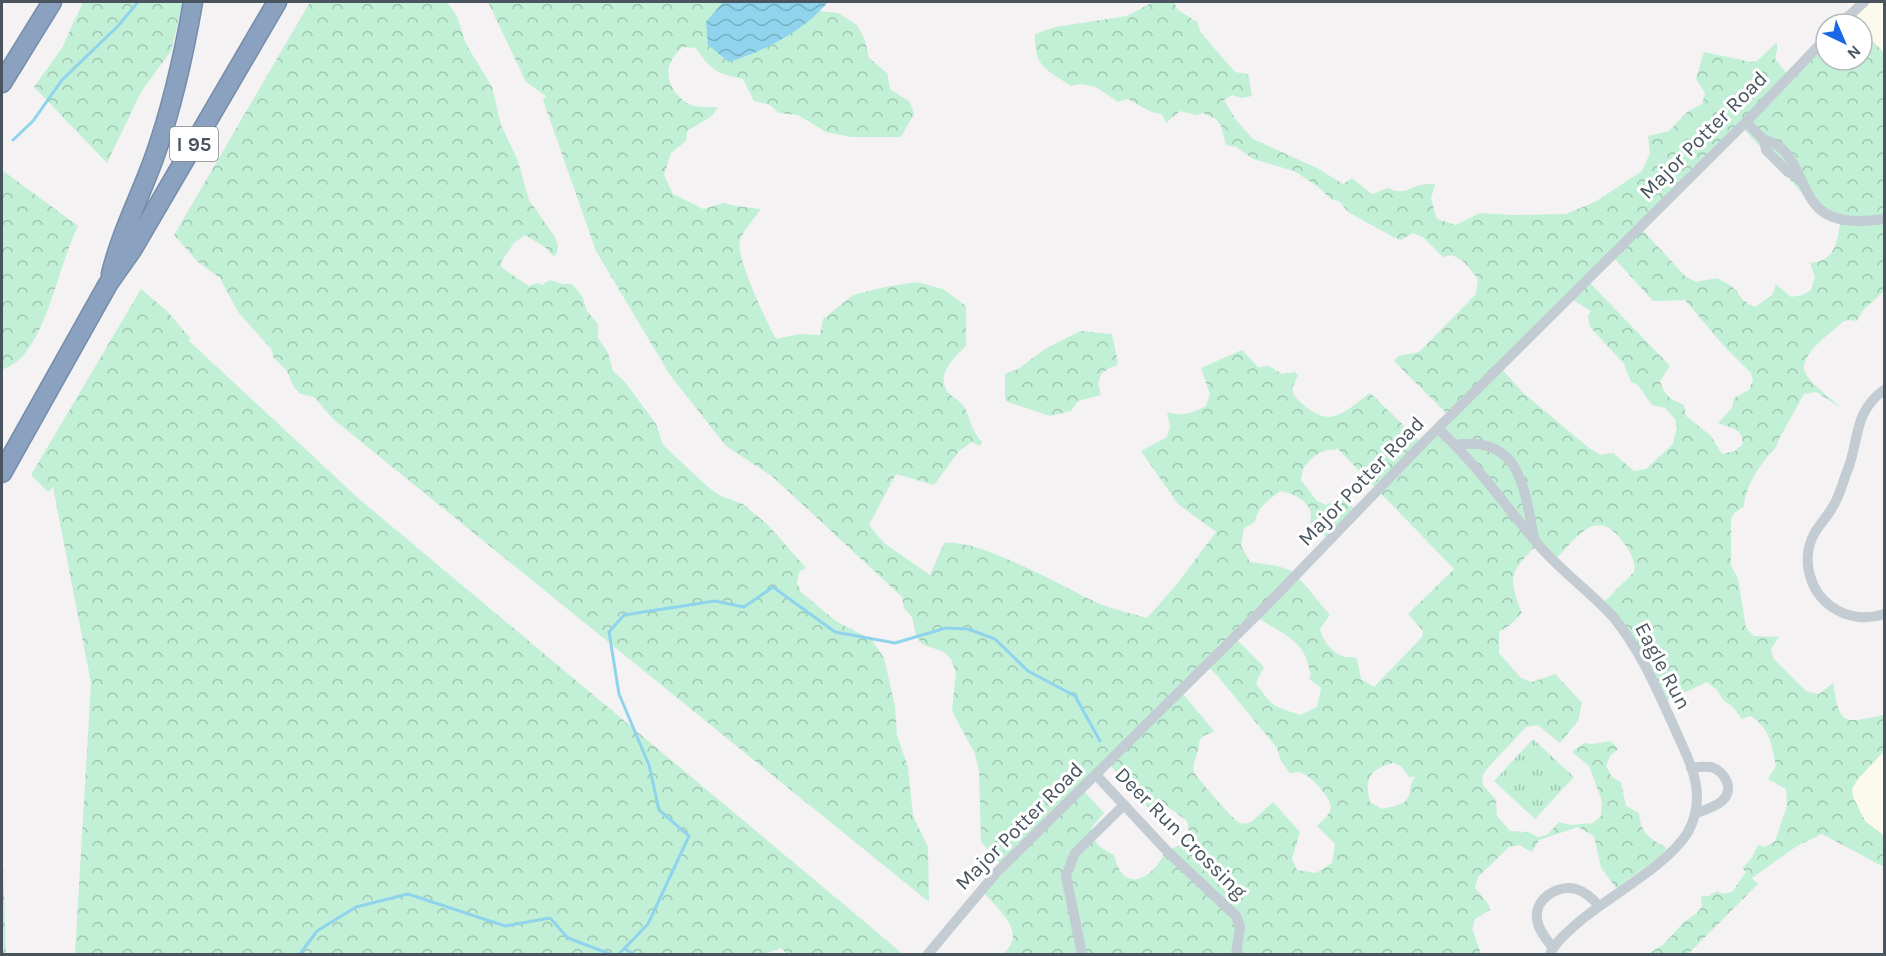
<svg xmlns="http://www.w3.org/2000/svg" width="1886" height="956" viewBox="0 0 1886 956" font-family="Karla,sans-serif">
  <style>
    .commercial { fill: #fcf9ed }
    .forest { fill: url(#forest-crowns); fill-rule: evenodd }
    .park { fill: url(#park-tufts) }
    .water { fill: url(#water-waves) }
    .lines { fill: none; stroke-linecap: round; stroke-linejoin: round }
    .stream { stroke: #8fd4ec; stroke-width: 3 }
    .motorway-casing { stroke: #758cab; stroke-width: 21 }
    .minor { stroke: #c3cbd3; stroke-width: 10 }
    .motorway { stroke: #8aa1bf; stroke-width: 18 }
    .labels { text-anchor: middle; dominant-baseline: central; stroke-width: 6; stroke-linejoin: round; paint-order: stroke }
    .shield { fill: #fff; stroke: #80878f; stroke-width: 1.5 }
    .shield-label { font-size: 20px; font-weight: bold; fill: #49545f }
    .street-label { font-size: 21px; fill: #49545f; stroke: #fff }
  </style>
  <defs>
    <pattern id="forest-crowns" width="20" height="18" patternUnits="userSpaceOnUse" patternTransform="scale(1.5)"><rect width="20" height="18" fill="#c2f0d6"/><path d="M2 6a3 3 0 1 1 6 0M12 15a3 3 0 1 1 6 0" fill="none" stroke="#a0c5b1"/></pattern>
    <pattern id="park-tufts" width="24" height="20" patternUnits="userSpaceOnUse" patternTransform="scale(1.5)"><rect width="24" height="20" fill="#c2f0d6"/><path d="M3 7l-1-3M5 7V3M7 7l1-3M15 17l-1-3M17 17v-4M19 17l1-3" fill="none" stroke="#a0c5b1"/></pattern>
    <pattern id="water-waves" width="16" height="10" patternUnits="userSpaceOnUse" patternTransform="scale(1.5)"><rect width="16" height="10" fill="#8fd4ec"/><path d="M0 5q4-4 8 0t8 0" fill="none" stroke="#77afc2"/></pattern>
  </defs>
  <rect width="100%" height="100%" fill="#f4f2f2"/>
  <g class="commercial">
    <polygon points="1844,2 1884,2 1884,53 1862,30 1862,24 1856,24 1849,16 1852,11"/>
    <polygon points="1884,751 1884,836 1865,821 1853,797 1852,789 1858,779"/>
  </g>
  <g class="forest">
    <polygon points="83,2 183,2 171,51 141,92 107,163 34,87 62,48"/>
    <polygon points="310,2 447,2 457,16 466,44 492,87 501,125 518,161 529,200 555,237 558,245 556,255 553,256 545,247 525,235 514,243 501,262 502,268 529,286 537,283 542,285 550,280 562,284 572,284 582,296 587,311 598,324 598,338 608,353 613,371 625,382 656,424 663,445 709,488 721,496 743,504 768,525 806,568 799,572 797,583 801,592 837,622 871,639 884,658 895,706 897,735 908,767 913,816 928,847 929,902 333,419 314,397 300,394 293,386 287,371 273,357 272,350 238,312 220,278 198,262 174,235"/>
    <path d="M488,2H735L731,53L746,57L769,35L818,11L838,13L857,25L865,40L869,58L887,73L890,89L910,102L914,114L901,137H851L826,132L798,115L779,113L770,105L754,101L743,79C717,73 712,72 696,48L683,47C668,59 663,76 675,92C680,98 686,104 694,106C702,107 710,107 718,107L712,116L687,131L686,141L671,153L664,175L673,194L703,209L724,203L736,206L761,209C755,218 743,230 740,241C735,256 767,323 776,339L799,334L820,335L823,319L853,295L885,287L916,282L943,289L966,306V346C955,357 936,374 947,391C952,398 961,401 965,408C972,423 970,428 982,442L980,446L972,442L959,451L934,485L896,474L869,525L884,543L930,575L944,543C980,538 1063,587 1098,603C1113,610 1131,613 1147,618L1177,584L1216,532L1178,504L1141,451L1167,437L1170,427L1167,412C1181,417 1193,413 1206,406L1210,394L1201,368L1242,350L1258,367L1269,366L1282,374L1295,372L1298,375C1296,380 1291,388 1293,393C1298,403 1317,417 1329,417C1344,416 1358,401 1370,393L1423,444L1450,417L1394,361L1398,356L1419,352L1476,294L1478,279L1463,261L1452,255L1443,257L1423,237L1413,233L1401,240L1395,238L1348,212L1339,201L1332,200L1317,186L1294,171L1253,159L1236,147L1226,145L1221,126L1216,119L1203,113L1196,115L1180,111L1166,123L1162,114L1151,112L1128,99L1118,102C1102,91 1091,80 1071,86C1046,69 1034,67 1035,34L1055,27L1127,16L1153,2H1174L1178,10L1197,22L1201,33L1235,72L1248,74L1252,96L1242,98L1232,95L1224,100L1236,120L1253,139L1317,168L1343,184L1352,178L1372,194L1388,188C1402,195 1407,189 1421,185C1425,184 1430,184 1435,184L1431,199L1437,219L1456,225L1480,213L1515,215L1566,214L1595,202L1642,171L1650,153L1648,136L1669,131L1688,111L1702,104L1705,93L1696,79L1704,52L1751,62L1757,61L1777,42V50L1775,59L1788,75L1826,39V60H1862V30L1884,53V291L1863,310L1857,321L1850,320L1844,321C1833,331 1795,357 1806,374C1812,385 1831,398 1840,407L1816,392L1804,394L1778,441C1777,449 1772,451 1767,457C1757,470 1744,490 1744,507L1734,513L1731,519V566L1738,578L1746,628L1754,636L1779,637L1771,649L1773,658L1806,691L1819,694L1833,683C1840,727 1843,723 1884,715V751L1858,779L1852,789L1853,797L1865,821L1884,836V867L1822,834L1797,846L1752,878L1758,884L1688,954H1648L1664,944L1683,923L1698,912L1702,906L1701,896H1709L1717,891L1722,894L1732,892L1746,872L1742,868L1751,859L1758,845L1765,847L1775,841L1787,806L1786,789L1768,779L1776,766C1772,746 1770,727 1750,716L1742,719L1732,706L1724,701L1717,690L1707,682L1662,703L1603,603L1634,572C1636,562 1631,554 1626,546C1598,504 1579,535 1555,560L1538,544C1510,572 1507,576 1522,613L1510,625L1499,632V653L1521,678L1532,682L1555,674L1582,703L1578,721L1560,743L1538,725L1526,727L1485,771L1482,777L1483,785L1496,800L1497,816L1510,831L1528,832L1538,837L1547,835L1559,822L1571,825L1593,823L1601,816L1602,801L1589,766L1572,752L1584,743L1592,744L1611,741L1618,749L1610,756L1606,766L1612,777L1621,782L1626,806L1639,813C1641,835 1650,838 1667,848L1658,858L1616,888L1601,868L1594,836L1578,827L1539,840L1532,852L1519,845L1509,847L1478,877L1475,888L1489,905L1490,910L1475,919L1472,928L1481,954H1004C1006,951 1010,946 1012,942C1018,923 993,904 982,891L1003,867L981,842L979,771L975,754L952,711L956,673L951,659L944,652L922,644L916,636L912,617L904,608L902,597L773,477L726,446L670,375L596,251L543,100L546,96L526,82ZM1742,127L1802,193L1840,223C1837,245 1834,261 1810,263L1815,277L1811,290L1802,295L1791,297L1776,284L1772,295L1755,307C1737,299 1743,295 1731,286C1727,282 1723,283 1718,278L1696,282L1685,276L1640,227ZM1615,259L1653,301L1685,300L1723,345L1751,373L1753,380L1749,390L1734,398L1732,408L1718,423C1732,429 1744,428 1742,445L1735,451L1722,454L1711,436L1686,416L1684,405C1671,400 1664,395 1660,381L1670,366L1589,282ZM1573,300L1591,311L1588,316L1590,327L1624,364L1631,382L1638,385L1652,405L1665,408L1675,419L1677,427L1673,444L1646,469L1634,471L1613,453L1601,455L1589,448L1523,393L1501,368ZM1337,448L1454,569L1408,614L1423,631L1422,637L1374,687L1361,679L1357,659C1351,656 1347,658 1342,656C1331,651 1322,640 1320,629L1330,615L1298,577L1300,574L1278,566L1250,562L1241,546L1244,528L1255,522C1256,508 1271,498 1281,491C1297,494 1315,504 1310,522L1330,540L1358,512L1342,497L1326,505L1317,501L1301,480C1302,476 1302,469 1305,466C1311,457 1324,448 1334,450ZM1257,617C1272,628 1293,635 1303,652C1307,658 1309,668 1311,675L1309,679L1321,688L1317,707L1301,715C1273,706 1273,708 1256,683L1264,667L1236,639ZM1208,667L1216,674L1277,748L1281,761L1290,773C1291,773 1298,772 1299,772C1309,773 1331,798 1331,807C1330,815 1322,821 1317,826L1335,844L1332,863L1316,873L1297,870L1292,859L1300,832L1273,802L1251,822C1246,824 1242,824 1238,822C1233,819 1196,777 1194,772C1192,764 1195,761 1197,754C1201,739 1197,736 1215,732L1182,693ZM1393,763L1401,766L1410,778L1414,776L1415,777C1411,782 1411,785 1410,792C1407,806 1394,806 1382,809L1370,802C1364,778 1370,769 1393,763ZM1110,765L1151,811L1165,805L1187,821L1189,832C1183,842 1179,849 1166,849C1155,878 1124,897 1114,855C1101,849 1093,843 1091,828L1104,813L1083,790Z"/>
    <path d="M2,170L78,226C59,264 49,329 21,358C16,363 8,367 2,370Z"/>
    <polygon points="141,289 167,311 191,339 188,340 359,499 903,954 787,954 781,948 765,954 75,954 91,683 53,487 48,492 31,475"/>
    <polygon points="1080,331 1112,334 1118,362 1116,366 1109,368 1101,374 1098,384 1101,395 1078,401 1071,411 1050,416 1008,402 1005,399 1005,374 1018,369 1045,349"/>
    <polygon points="2,828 6,954 2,954"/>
  </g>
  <polygon class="park" points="1533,739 1574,777 1535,819 1494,781"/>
  <path class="water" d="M723,2H828C805,30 763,52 729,62L708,45L706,22Z"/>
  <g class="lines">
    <g class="stream">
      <polyline points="13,140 33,121 62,80 118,26 138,2"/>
      <polyline points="625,949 633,954"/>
      <polyline points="300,954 317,931 356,907 408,894 505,926 550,918 568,938 610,954"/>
      <polyline points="619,954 648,924 689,836 659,810 649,765 619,694 609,632 624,615 715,601 744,607 773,587 835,632 895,643 946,628 968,629 995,639 1028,671 1075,696 1100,741"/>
    </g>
    <g class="motorway-casing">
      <g id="motorway">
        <polyline points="2,83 52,2"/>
        <path d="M111,274C121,233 140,197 154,158C172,108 184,54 193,2"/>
        <polyline points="2,473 108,284 132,250 277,2"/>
      </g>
    </g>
    <g class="minor">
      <polyline points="1840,24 1864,2"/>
      <polyline points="1746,122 1764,140 1766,150 1788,172 1799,177"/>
      <path d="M1764,140C1803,147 1797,205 1833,217C1849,223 1868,221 1884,219"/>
      <path d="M1884,390C1852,413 1860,442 1846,474C1842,485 1839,498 1832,508C1827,517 1819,525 1814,534C1801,559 1809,591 1832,607C1848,618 1867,620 1884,614"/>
      <path d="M1438,429C1476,463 1504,504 1536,542C1559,570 1590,591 1614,618C1641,651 1657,690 1675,729C1684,750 1697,773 1697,797C1697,810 1694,821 1688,832C1668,865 1611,895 1580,921C1569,931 1556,941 1550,954"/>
      <path d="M1455,445C1521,434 1524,490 1534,537"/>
      <path d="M1691,768C1698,767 1704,766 1711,767C1725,771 1735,790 1722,801C1715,807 1705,810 1696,813"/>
      <polyline points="1096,775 1168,852 1236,916 1240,927 1236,954"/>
      <path d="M1553,948C1547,940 1538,930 1537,919C1534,899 1558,884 1576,889C1586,892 1593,899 1599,906"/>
      <polyline points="928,954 996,873 1267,605 1425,441 1746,122 1826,38"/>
      <polyline points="1082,954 1066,876 1075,853 1124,805"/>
    </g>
    <use href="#motorway" class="motorway"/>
  </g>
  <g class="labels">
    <rect class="shield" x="170" y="127" width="48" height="34" rx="4.5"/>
    <g class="shield-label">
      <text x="194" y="144">I 95</text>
    </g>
    <g class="street-label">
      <text transform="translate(1703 135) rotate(-45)">Major Potter Road</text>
      <text transform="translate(1361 481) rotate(-46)">Major Potter Road</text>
      <text transform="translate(1663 666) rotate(62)">Eagle Run</text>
      <text transform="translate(1019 826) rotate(-45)">Major Potter Road</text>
      <text transform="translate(1181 833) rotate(45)">Deer Run Crossing</text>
    </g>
  </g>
  <rect width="1886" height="956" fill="none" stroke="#49545f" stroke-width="6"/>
  <g transform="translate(1844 42) rotate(136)"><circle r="28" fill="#ffffff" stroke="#b6bbbf" stroke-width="1.5"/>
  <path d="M0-4.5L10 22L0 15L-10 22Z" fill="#1b67e5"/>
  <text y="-9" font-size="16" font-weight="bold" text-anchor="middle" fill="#49545f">N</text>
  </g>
</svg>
